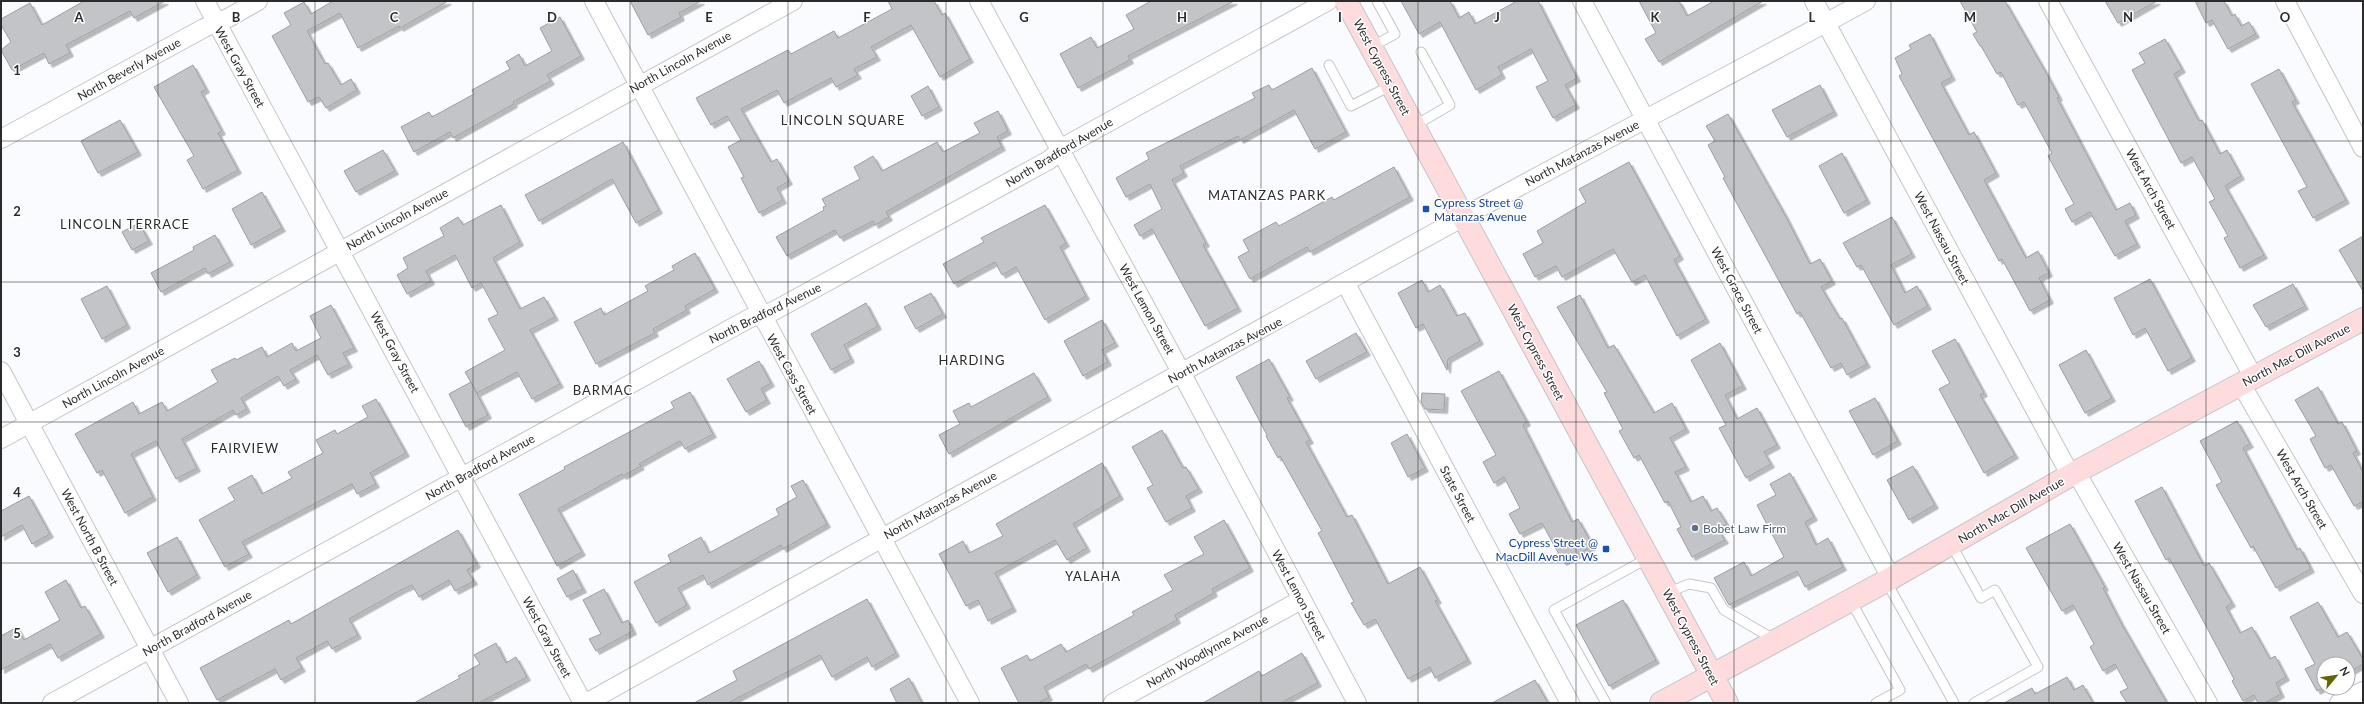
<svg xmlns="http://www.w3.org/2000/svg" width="2364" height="704" viewBox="0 0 2364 704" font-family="Lato,sans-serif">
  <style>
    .building { fill: #c3c4c7; stroke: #9c9ea1; filter: url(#shadow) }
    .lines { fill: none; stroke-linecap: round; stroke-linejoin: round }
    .lane-casing { stroke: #c4c5c8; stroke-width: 11 }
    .street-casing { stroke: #c4c5c8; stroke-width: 20 }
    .secondary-casing { stroke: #c4c5c8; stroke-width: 24 }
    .lane { stroke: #fff; stroke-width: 9 }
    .street { stroke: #fff; stroke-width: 18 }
    .secondary { stroke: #fedcde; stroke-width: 22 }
    .grid { fill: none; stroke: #2b2b2c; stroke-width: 1; stroke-opacity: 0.55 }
    .transit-dot { fill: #1a4fb4; stroke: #fff; stroke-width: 1.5 }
    .service-dot { fill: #5c6f8a; stroke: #fff; stroke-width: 1.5 }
    .labels { text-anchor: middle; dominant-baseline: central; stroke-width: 3; stroke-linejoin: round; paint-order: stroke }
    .street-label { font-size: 12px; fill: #2b2b2c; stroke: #fff }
    .transit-label { font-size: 12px; fill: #164399; stroke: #fff; text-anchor: start }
    .service-label { font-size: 12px; fill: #4e5e75; stroke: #fff; text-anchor: start }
    .neighbourhood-label { font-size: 13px; letter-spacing: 1px; fill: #2b2b2c; stroke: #fff }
    .grid-label { font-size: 13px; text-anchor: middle; font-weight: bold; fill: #2b2b2c; stroke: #fff; stroke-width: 3; stroke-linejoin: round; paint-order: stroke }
  </style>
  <defs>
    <filter id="shadow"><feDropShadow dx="3.5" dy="3.5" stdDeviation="0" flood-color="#0004"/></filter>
  </defs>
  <rect width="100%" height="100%" fill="#f9fbfe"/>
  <g class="building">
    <polygon points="84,1 165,1 134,18 130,11 66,45 70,53 49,64 44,53 12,70 1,50 11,42 1,25 1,19 30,3 42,25"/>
    <polygon points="333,1 448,1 400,28 399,26 358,48 340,13 307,31 325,64 328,63 341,85 351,79 357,90 326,108 319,97 308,102 272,36 291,25 284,13 304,2 311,14"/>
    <polygon points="630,1 701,1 679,13 681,17 648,35"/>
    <polygon points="888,1 934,1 942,15 945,13 970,59 940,77 911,25 871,47 877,57 854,69 858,75 836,87 831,78 784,103 777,90 741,109 771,162 777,159 789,181 777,188 783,200 759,213 741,178 744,177 728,147 741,140 727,116 711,125 696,98 788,50 791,54 834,31 838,38 892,9"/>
    <polygon points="1151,1 1234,1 1128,56 1130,60 1078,88 1060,54 1091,37 1097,48 1134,29 1126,15"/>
    <polygon points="1401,1 1450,1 1459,18 1469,12 1475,24 1517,1 1538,1 1577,78 1565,85 1576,105 1553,118 1536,87 1548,81 1531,49 1498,67 1502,75 1476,90 1440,22 1419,34"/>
    <polygon points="1639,1 1679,1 1687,16 1714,1 1763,1 1659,62 1645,39 1656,33"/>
    <polygon points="1960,1 2005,1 2045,71 2059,97 2057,98 2116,210 2130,203 2136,215 2125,221 2137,244 2115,256 2090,212 2072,222 2065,209 2074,204 2048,156 2052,153 2024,102 2018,105 2001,72 1997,74 1981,46 1980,46 1973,34 1977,32"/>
    <polygon points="2105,1 2157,1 2118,23"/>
    <polygon points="2195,1 2224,1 2232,16 2235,14 2241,26 2249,22 2256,34 2228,49 2212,20 2206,23"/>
    <polygon points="560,17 581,56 547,75 551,81 513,102 514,104 453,138 450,132 414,152 401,127 429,112 432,117 474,94 472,90 510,69 506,62 519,54 525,66 552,51 540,28"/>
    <polygon points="1930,34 1952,77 1941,83 1969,135 1974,132 1996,173 1984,180 2026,258 2038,251 2049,273 2039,278 2050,300 2030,311 2002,259 1999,261 1899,76 1902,74 1895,58 1911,49 1909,45"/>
    <polygon points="2165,39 2182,69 2174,74 2199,121 2202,120 2220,154 2227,150 2241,176 2225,186 2264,255 2240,268 2224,238 2228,236 2209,202 2215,199 2192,157 2181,163 2132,70 2145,63 2139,53"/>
    <polygon points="193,65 206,89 201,92 222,131 218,133 238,170 203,189 187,160 194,156 154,87"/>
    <polygon points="1312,68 1346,132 1315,149 1294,110 1240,140 1238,136 1180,166 1184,173 1172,180 1206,243 1203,245 1238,308 1205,326 1152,229 1140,236 1134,225 1162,209 1150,184 1126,197 1116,178 1149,159 1146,153 1255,98 1252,93 1269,85 1272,90"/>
    <polygon points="2279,69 2296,100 2292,102 2346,200 2313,218 2298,191 2307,187 2251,84"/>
    <polygon points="1820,85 1834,112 1787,137 1772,110"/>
    <polygon points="928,86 939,107 922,116 911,96"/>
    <polygon points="998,111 1008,131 997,137 1002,147 886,212 889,217 875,225 873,221 840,238 835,230 787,256 776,237 824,210 823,207 826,206 822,199 860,179 854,167 873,156 882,171 937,142 943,152 980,133 974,123"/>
    <polygon points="1728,114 1785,215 1810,264 1820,259 1832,281 1821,287 1840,319 1842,318 1867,364 1847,375 1841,363 1831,368 1800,312 1797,314 1723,178 1725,177 1708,145 1715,141 1706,126"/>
    <polygon points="120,120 138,152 98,173 81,141"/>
    <polygon points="623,142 659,210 636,223 612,179 539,221 525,195"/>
    <polygon points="383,150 395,171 356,192 344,171"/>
    <polygon points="1842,153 1867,200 1844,213 1819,166"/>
    <polygon points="1629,162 1680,256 1674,260 1706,319 1677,336 1645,275 1632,282 1613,249 1562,277 1556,266 1535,277 1523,254 1543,243 1537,231 1586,202 1579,189"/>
    <polygon points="1394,167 1410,197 1310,252 1307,247 1250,279 1238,257 1249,251 1243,240 1276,222 1279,226 1332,197 1334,200"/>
    <polygon points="262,192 282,228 251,245 232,209"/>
    <polygon points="501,205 520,242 493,258 520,309 544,297 555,317 530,330 560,384 532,399 517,372 477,393 465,372 505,350 488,319 498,314 481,283 472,288 455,255 426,271 431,281 407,294 397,275 408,268 403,258 444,236 440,228 458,217 463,225"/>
    <polygon points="1045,205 1066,243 1060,247 1086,296 1045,320 1016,267 1002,275 995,262 954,284 943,264 984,242 981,238"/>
    <polygon points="1892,217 1912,254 1891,265 1905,293 1917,286 1928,306 1894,325 1861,265 1857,267 1843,243"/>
    <polygon points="139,223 149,241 132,250 122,232"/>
    <polygon points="215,235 230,262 208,274 205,268 161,292 151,273 194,250 193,247"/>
    <polygon points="2363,236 2363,291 2339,250"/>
    <polygon points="695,253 715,289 685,306 687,310 653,329 655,333 596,364 574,322 601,308 604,315 648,291 645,286 674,270 672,266"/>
    <polygon points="2150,279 2192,358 2168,371 2145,328 2133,335 2114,298"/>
    <polygon points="1422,280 1428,292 1440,285 1457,316 1465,313 1480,341 1448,359 1447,370 1423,324 1416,328 1398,293"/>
    <polygon points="2293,284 2305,306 2266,327 2253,305"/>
    <polygon points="107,286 127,325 102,339 81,299"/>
    <polygon points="931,293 943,314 916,329 904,307"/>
    <polygon points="1580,295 1608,348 1614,345 1654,413 1672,403 1686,429 1670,438 1686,467 1675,472 1691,502 1703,496 1711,511 1717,508 1727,524 1718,529 1725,540 1692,557 1677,529 1681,527 1668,501 1665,503 1639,455 1634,458 1619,431 1623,429 1604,393 1607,392 1557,307"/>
    <polygon points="866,303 878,326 844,345 851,359 831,370 811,334"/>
    <polygon points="331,305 354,348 343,353 349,364 328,375 317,355 290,370 296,379 284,386 278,376 241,398 247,409 236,415 233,410 182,439 197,468 176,479 156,441 131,454 153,497 125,513 102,470 97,473 75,434 133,402 139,414 162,402 167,411 218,382 211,370 235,358 236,360 262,347 267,357 292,343 296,351 321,338 310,316"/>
    <polygon points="1102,320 1115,343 1102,350 1108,362 1083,376 1064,341"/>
    <polygon points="1356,333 1367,352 1316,379 1306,361"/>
    <polygon points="1955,339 1984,393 1980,395 2015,455 1984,473 1939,389 1950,383 1932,351"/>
    <polygon points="1720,343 1743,386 1725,395 1737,419 1757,408 1777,445 1764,452 1771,464 1746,478 1719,428 1726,425 1691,360"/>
    <polygon points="2086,350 2112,398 2085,413 2059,365"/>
    <polygon points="1269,359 1290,397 1287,398 1310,440 1306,442 1347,517 1352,515 1388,584 1420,567 1438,600 1435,601 1468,660 1435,678 1430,667 1408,679 1375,619 1364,625 1351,603 1354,602 1318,533 1322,531 1280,456 1278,458 1266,436 1267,435 1236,377"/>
    <polygon points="759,361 771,383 761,389 767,400 746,412 727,379"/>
    <polygon points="1499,371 1527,422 1523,425 1572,522 1578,519 1593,546 1563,562 1542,523 1520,534 1509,514 1520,508 1504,477 1494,483 1483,462 1496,455 1461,391"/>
    <polygon points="1034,373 1048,397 949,454 939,435 960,424 953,411 969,403 971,407"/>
    <polygon points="471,382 488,415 466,427 449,394"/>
    <polygon points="2318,387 2338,424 2342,422 2357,451 2353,453 2363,472 2363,502 2354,506 2331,465 2325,468 2310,439 2316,436 2295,400"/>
    <polygon points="690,392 713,434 685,449 680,441 639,464 641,466 623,476 622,474 558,509 582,552 557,566 519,494 565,469 564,467 674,408 671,402"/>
    <polygon points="1422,393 1445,394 1444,410 1425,409 1421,402"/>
    <polygon points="1875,398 1898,441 1873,455 1849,411"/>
    <polygon points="376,399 406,453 370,473 376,484 357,494 352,484 242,542 249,554 225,567 199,520 235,500 228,488 252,475 262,494 292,478 288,472 323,453 316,440 335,430 337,434 368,417 362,406"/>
    <polygon points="2237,421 2250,444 2243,448 2297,550 2300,548 2311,569 2276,588 2253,546 2251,548 2216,485 2222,482 2200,441"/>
    <polygon points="1162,430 1183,468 1186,467 1199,489 1186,496 1192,508 1166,522 1147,488 1153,485 1132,447"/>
    <polygon points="1407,434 1425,468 1408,477 1391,443"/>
    <polygon points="1102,463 1120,496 1073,524 1087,548 1067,560 1055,540 995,573 1013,608 988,621 978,600 966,606 939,554 963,541 969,553 1003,536 996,524"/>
    <polygon points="1913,466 1935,505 1909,520 1887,480"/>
    <polygon points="1790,473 1814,517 1805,522 1816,545 1828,538 1843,567 1805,587 1797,571 1729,605 1714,578 1744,562 1751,576 1784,557 1757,505 1776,495 1770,484"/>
    <polygon points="803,480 827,524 783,549 781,545 708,585 703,575 678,588 687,605 656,623 634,582 671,562 668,555 701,537 709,553 779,515 776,509 797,497 791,486"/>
    <polygon points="2162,487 2204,566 2209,563 2232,603 2226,607 2240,633 2252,627 2270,659 2275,656 2286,677 2276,683 2281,694 2265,703 2258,703 2254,695 2243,701 2232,681 2234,679 2206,626 2169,558 2166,560 2135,501"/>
    <polygon points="29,496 50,534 32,544 22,525 1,537 1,511"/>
    <polygon points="1224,520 1250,568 1212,589 1214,593 1175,615 1177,620 1089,669 1086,664 1044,687 1049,697 1038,703 1019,703 1001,668 1027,655 1030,661 1061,644 1066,652 1134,615 1132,612 1173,590 1164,575 1204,554 1194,537"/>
    <polygon points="2070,524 2105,587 2103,588 2120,621 2167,703 2127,703 2120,692 2128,688 2115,664 2103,671 2090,647 2094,644 2073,605 2062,611 2026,548"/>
    <polygon points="458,530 477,564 467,570 474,581 455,591 449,580 419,597 412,585 401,590 349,619 358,635 332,649 327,641 296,658 302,668 281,680 275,669 217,700 200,668 289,620 291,624"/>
    <polygon points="177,537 197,575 168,592 147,553"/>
    <polygon points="573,570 583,589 567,597 557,579"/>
    <polygon points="66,580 81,608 85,606 101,634 58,658 50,644 1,670 1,636 17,627 24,640 60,620 45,592"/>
    <polygon points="604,589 622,623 628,620 633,631 596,651 589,639 601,634 583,600"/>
    <polygon points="867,599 896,653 872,667 867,657 832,677 820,655 728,703 694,703 737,680 733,671"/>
    <polygon points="1623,600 1656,660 1609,686 1576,625"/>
    <polygon points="2318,602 2338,637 2347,632 2363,659 2363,664 2348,673 2348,664 2324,664 2324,687 2317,691 2305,669 2315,664 2290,617"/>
    <polygon points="496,643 506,663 516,657 527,677 479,703 414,703 460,678 458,676 480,664 474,655"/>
    <polygon points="1302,653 1318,683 1281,703 1203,703 1259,671 1262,676"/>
    <polygon points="2067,677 2074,690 2083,685 2093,703 2004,703 2032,688 2035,694"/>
    <polygon points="909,678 922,703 897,703 890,689"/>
    <polygon points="1535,680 1548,703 1492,703"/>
  </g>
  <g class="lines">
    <g class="lane-casing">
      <g id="lane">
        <polyline points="1371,47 1395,34 1377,1"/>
        <polyline points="1329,65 1351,106 1392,85"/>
        <polyline points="1414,126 1450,105 1421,52"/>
        <polyline points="1951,544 1981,598 1995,590 2038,667 1974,703"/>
        <polyline points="1886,581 1954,703"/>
        <polyline points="1667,593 1689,584 1711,588 1724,610 1775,640"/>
        <polyline points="1851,601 1900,690 1876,703"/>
        <polyline points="1606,703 1554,610 1648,558"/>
      </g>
    </g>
    <g class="street-casing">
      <g id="street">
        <polyline points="205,1 583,703"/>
        <polyline points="594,1 970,703"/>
        <polyline points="979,1 1174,359 1357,703"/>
        <polyline points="1582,1 1891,578"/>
        <polyline points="1814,1 2071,476"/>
        <polyline points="2048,1 2254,378"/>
        <polyline points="2285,1 2363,148"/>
        <polyline points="1,139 204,28 228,18 258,1"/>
        <polyline points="1346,284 1570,703"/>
        <polyline points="1,371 179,703"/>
        <polyline points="2241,384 2363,594"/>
        <polyline points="1,439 793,1"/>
        <polyline points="2076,472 2208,703"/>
        <polyline points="52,703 750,318 770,313 1049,160 1067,145 1328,1"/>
        <path d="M586,703C878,539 1172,378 1465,216C1598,143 1733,74 1866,1"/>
        <polyline points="1113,703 1301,600"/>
        <polyline points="2339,703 2363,691"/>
      </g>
    </g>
    <g class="secondary-casing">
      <g id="secondary">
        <polyline points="1346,1 1727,703"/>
        <polyline points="1661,703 1886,581 2076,472 2363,319"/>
      </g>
    </g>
    <use href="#lane" class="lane"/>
    <use href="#street" class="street"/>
    <use href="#secondary" class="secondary"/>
  </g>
  <path class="grid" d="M158,1V703M315,1V703M473,1V703M630,1V703M788,1V703M946,1V703M1103,1V703M1261,1V703M1418,1V703M1576,1V703M1734,1V703M1891,1V703M2049,1V703M2206,1V703M1,141H2363M1,282H2363M1,422H2363M1,563H2363"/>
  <g class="transit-dot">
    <rect x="1422" y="205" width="8" height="8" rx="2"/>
    <rect x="1602" y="545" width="8" height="8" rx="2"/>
  </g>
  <circle class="service-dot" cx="1695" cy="528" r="4"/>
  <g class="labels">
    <g class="street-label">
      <text transform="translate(680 62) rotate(-29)">North Lincoln Avenue</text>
      <text transform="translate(240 67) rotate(61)">West Gray Street</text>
      <text transform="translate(1382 67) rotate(62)">West Cypress Street</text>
      <text transform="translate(129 69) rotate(-29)">North Beverly Avenue</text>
      <text transform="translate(1059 152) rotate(-31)">North Bradford Avenue</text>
      <text transform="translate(1582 153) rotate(-28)">North Matanzas Avenue</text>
      <text transform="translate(2151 189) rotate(61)">West Arch Street</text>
      <text transform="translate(397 219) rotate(-29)">North Lincoln Avenue</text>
      <text transform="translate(1942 238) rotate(62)">West Nassau Street</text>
      <text transform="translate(1737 290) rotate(62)">West Grace Street</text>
      <text transform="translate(1147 309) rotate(61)">West Lemon Street</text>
      <text transform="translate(765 313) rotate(-26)">North Bradford Avenue</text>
      <text transform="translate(1225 350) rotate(-28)">North Matanzas Avenue</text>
      <text transform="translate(395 352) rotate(62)">West Gray Street</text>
      <text transform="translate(1536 352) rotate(62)">West Cypress Street</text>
      <text transform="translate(2296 355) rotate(-28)">North Mac Dill Avenue</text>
      <text transform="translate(792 374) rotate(61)">West Cass Street</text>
      <text transform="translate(113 377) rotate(-29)">North Lincoln Avenue</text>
      <text transform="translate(480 467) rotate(-29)">North Bradford Avenue</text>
      <text transform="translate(2302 489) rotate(60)">West Arch Street</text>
      <text transform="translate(1458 494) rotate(62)">State Street</text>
      <text transform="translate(940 505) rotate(-29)">North Matanzas Avenue</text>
      <text transform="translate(2011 510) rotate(-30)">North Mac Dill Avenue</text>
      <text transform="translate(90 537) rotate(62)">West North B Street</text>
      <text transform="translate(2142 588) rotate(60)">West Nassau Street</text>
      <text transform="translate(1299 595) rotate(62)">West Lemon Street</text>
      <text transform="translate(197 623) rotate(-29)">North Bradford Avenue</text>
      <text transform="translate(547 637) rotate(62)">West Gray Street</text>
      <text transform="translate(1691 637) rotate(62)">West Cypress Street</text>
      <text transform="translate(1207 651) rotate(-29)">North Woodlynne Avenue</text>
    </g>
    <g class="transit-label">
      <text x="1434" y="202">Cypress Street @<tspan x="1434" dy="14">Matanzas Avenue</tspan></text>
      <text x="1598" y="542" text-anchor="end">Cypress Street @<tspan x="1598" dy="14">MacDill Avenue Ws</tspan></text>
    </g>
    <g class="service-label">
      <text x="1703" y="528">Bobet Law Firm</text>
    </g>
    <g class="neighbourhood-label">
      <text x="843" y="120">LINCOLN SQUARE</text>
      <text x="1267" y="195">MATANZAS PARK</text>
      <text x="125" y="224">LINCOLN TERRACE</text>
      <text x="972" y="360">HARDING</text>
      <text x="603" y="390">BARMAC</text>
      <text x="245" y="448">FAIRVIEW</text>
      <text x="1093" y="576">YALAHA</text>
    </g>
  </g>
  <g class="grid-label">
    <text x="79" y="22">A</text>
    <text x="236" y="22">B</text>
    <text x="394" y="22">C</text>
    <text x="552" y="22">D</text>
    <text x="709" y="22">E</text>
    <text x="867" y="22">F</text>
    <text x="1024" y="22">G</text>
    <text x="1182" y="22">H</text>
    <text x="1340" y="22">I</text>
    <text x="1497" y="22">J</text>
    <text x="1655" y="22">K</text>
    <text x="1812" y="22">L</text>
    <text x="1970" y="22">M</text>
    <text x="2128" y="22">N</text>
    <text x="2285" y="22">O</text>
    <text x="17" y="75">1</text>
    <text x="17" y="216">2</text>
    <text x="17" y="357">3</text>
    <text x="17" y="497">4</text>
    <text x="17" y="638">5</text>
  </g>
  <rect width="2364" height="704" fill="none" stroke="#2b2b2c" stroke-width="4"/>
  <g transform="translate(2336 676) rotate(61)"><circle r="19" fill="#ffffff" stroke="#aaaaab"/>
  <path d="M0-3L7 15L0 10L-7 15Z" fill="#646600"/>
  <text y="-6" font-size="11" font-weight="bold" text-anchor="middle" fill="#2b2b2c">N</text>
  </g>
</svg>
